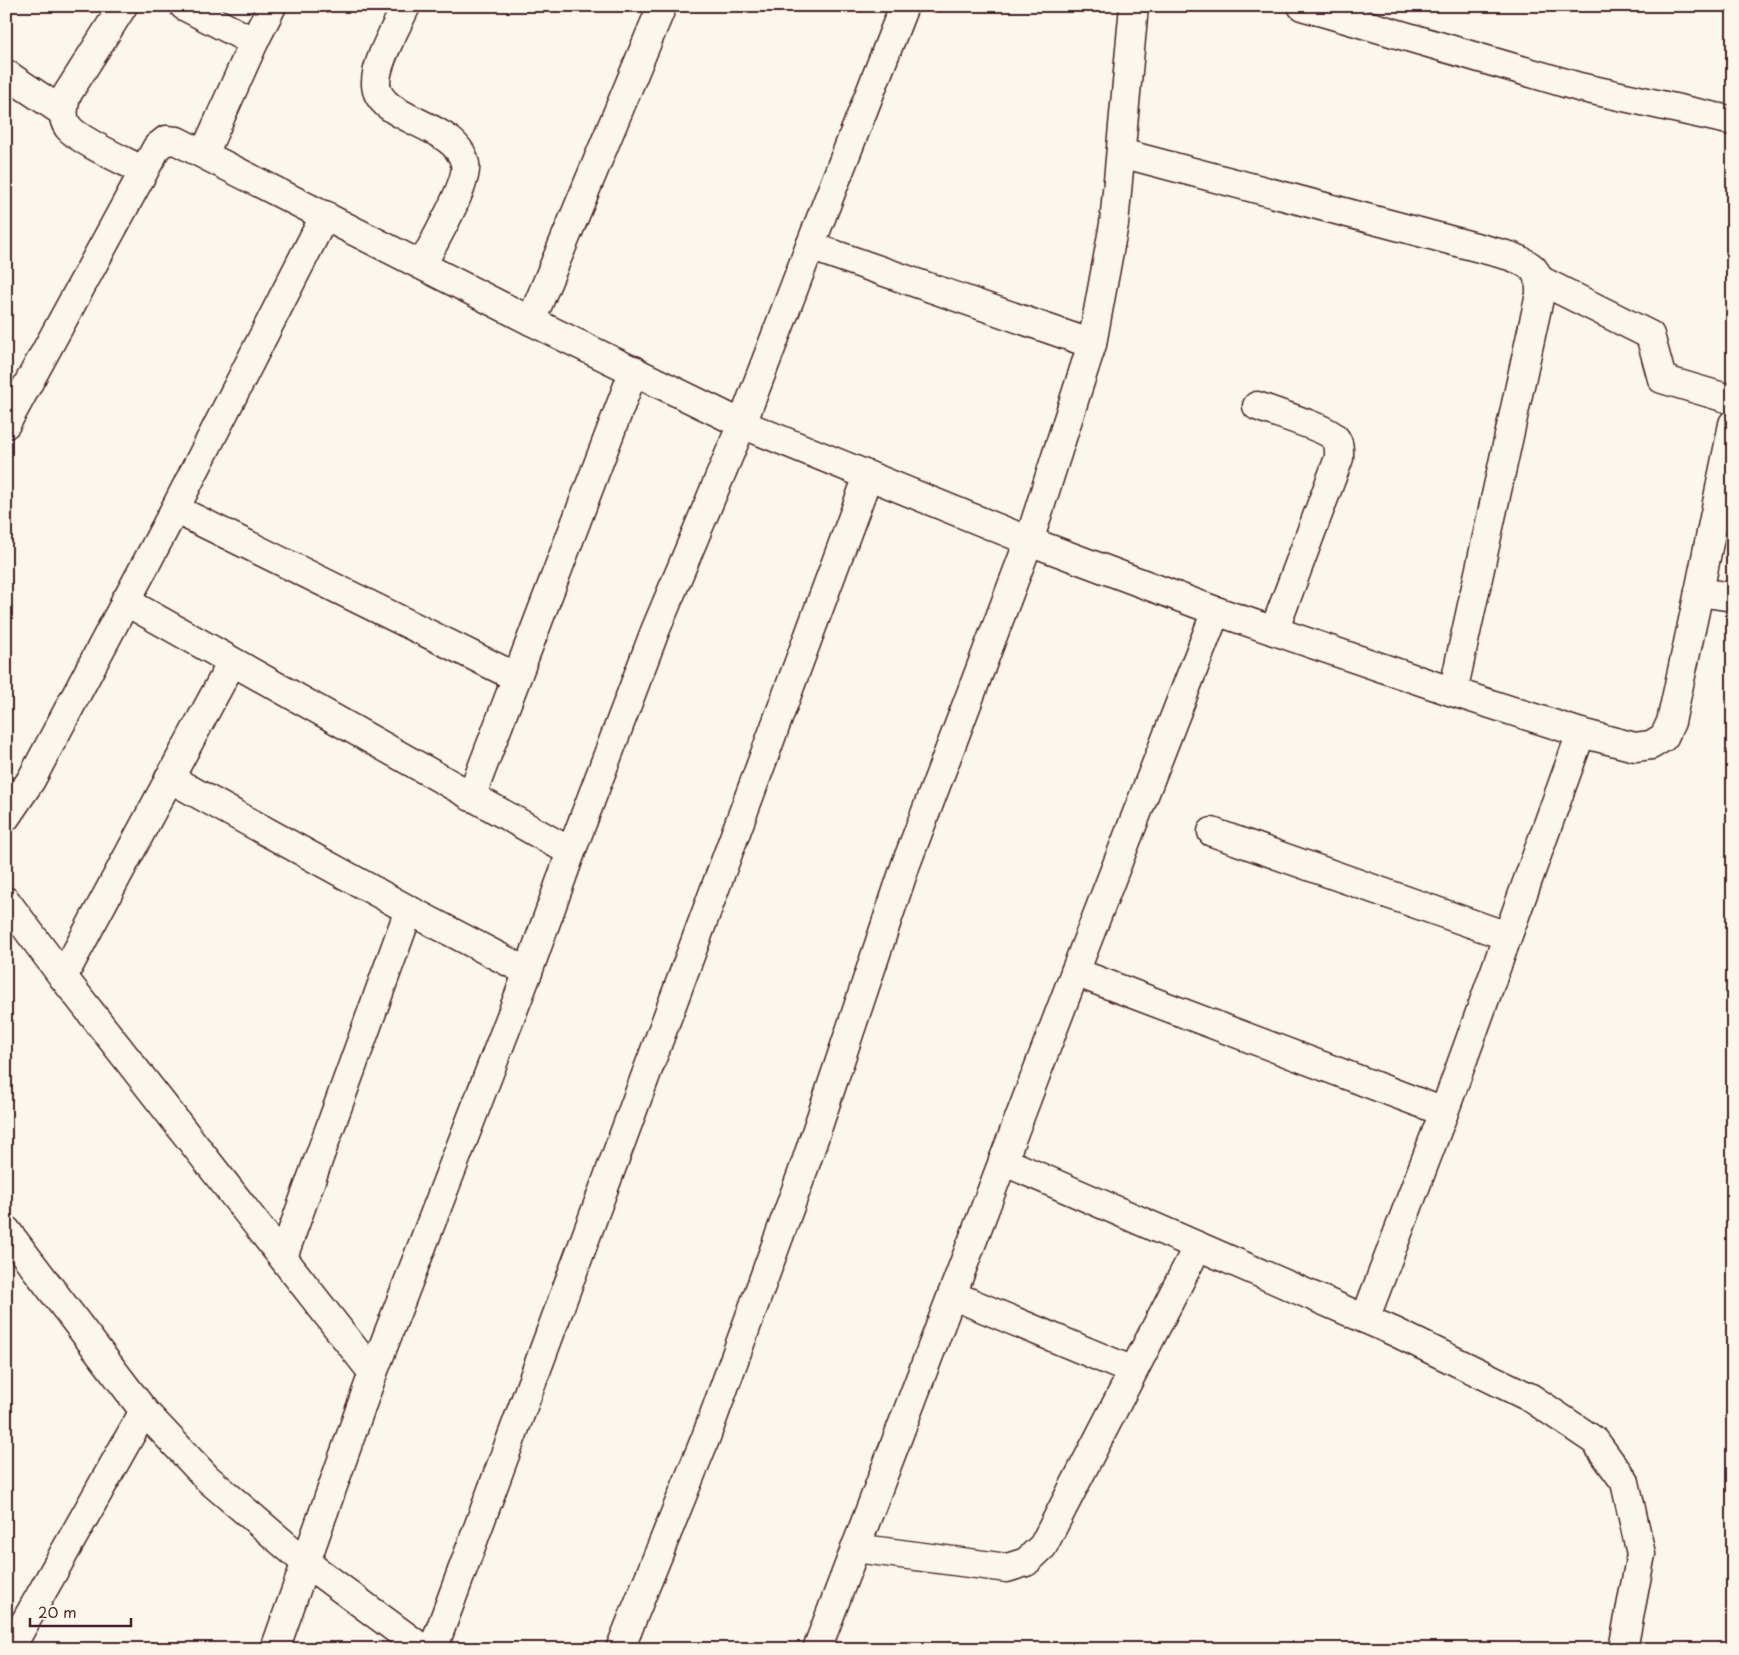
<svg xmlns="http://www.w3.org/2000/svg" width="1739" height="1655" viewBox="0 0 1739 1655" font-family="'Playpen Sans',sans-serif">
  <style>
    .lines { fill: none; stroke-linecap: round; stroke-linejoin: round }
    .minor-casing { stroke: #4a1f2b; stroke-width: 31 }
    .minor { stroke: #fbf7ec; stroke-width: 28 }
  </style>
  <rect width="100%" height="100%" fill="#fbf7ec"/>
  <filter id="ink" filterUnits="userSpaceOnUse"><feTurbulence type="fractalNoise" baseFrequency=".02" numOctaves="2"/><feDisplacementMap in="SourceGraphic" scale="10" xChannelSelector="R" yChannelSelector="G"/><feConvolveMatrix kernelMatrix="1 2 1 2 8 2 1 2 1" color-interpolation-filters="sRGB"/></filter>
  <g filter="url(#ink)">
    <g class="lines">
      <g class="minor-casing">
        <g id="minor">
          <path d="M123,6L66,96C64,107 61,117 68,127C79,141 127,162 144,171"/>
          <polyline points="184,6 254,42"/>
          <path d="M406,6C397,26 375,63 376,84C377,121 458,123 465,164C469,183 432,245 422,265"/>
          <polyline points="1302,6 1579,87 1733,121"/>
          <polyline points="6,74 63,112"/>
          <path d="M1121,153L1510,256C1531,264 1541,270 1540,294L1453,692"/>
          <polyline points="204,154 254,42 272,6"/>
          <polyline points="810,246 1092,344 1114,224 1134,6"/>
          <polyline points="1540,280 1650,335 1662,379 1733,400"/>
          <polyline points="531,321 662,6"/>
          <path d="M1257,406C1272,412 1324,427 1334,437C1340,443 1339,450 1339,458L1274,631"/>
          <polyline points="6,424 157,147 166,140 177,141 531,321 742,424 1029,541 1216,611 1453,692 1581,733 1635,747 1651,745 1664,737 1671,722 1699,592 1733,424"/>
          <polyline points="175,509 516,677"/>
          <polyline points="1699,592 1733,597"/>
          <polyline points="125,601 571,852"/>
          <polyline points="169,778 409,910 528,972"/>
          <polyline points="471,797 634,370"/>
          <polyline points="6,817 31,780 175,509 325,215"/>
          <polyline points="1212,832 1507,936"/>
          <polyline points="6,901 63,977 373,1373"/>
          <polyline points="1075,972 1444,1112"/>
          <polyline points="63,977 232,662"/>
          <polyline points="1003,1161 1395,1332 1531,1398 1595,1441 1625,1482 1641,1554 1623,1649"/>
          <polyline points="6,1230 144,1411 208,1479 305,1562 423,1649"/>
          <polyline points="283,1257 409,910"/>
          <polyline points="952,1295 1133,1371"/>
          <polyline points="1365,1319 1444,1112 1581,733"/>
          <polyline points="855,1548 1007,1568 1026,1562 1043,1546 1198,1246"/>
          <polyline points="10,1649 144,1411"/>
          <polyline points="275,1649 373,1373 528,972 571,852 655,631 742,424 810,246 904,6"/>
          <polyline points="433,1649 868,476"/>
          <polyline points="620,1649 706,1437 804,1168 906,864 1029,541 1092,344"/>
          <polyline points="817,1649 1075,972 1216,611"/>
        </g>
      </g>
      <use href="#minor" class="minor"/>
    </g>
  </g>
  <rect width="1739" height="1655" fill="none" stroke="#fbf7ec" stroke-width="25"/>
  <rect x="12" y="12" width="1714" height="1630" fill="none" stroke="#4a1f2b" stroke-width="2" filter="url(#ink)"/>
  <path d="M30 1618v8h101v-8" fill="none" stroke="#4a1f2b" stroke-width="2.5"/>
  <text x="38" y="1618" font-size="15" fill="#4a1f2b" stroke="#fbf7ec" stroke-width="4" paint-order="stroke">20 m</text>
</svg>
